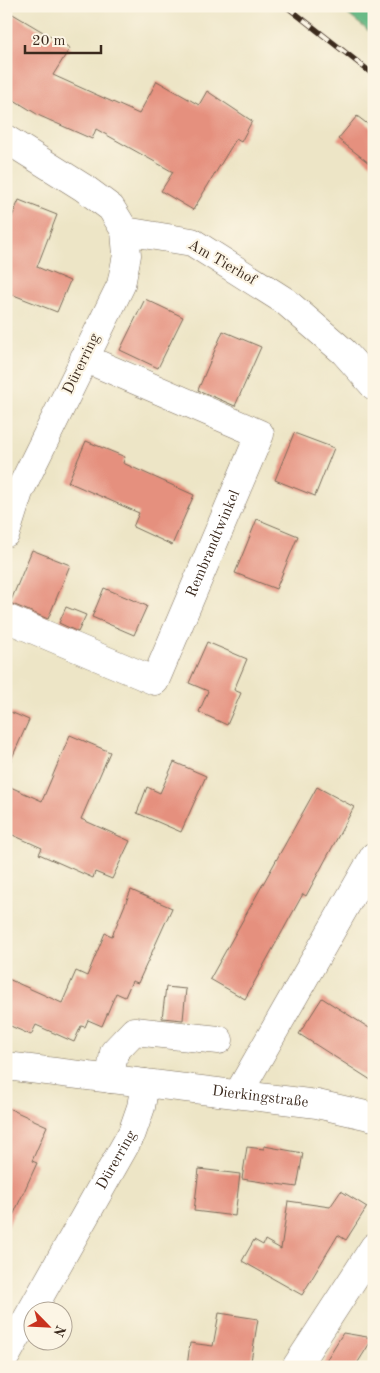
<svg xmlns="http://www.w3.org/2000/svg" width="380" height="1373" viewBox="0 0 380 1373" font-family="'Old Standard TT',serif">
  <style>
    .forest { fill: #69ba86; stroke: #527252 }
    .building { fill: #e5907e }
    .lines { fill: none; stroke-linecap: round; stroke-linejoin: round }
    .minor-casing { stroke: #796b59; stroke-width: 29 }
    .minor { stroke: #fff; stroke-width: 28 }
    .rail-casing { stroke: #3b2a1e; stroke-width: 5.5 }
    .rail { stroke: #fcf5e5; stroke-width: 4; stroke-dasharray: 11; stroke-linecap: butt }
    .labels { text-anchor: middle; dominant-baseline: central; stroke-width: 4.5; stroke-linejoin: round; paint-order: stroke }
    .street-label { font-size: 15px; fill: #3b2a1e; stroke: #fcf5e5 }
  </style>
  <rect width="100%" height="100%" fill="#fcf5e5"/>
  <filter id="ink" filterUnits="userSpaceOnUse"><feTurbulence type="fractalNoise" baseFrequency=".02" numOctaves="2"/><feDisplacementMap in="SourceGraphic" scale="10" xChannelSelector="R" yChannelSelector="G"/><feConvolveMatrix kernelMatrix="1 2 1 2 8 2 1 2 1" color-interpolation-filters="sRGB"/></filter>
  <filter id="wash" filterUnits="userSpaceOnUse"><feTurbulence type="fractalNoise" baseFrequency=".0096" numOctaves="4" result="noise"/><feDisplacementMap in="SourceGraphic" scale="20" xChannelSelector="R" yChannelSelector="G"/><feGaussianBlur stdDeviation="1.12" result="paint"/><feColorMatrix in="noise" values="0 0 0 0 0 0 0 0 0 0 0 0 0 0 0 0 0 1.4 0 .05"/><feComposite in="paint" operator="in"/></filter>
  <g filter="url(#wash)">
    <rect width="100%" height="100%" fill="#ede5c6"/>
    <polygon class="forest" points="337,6 374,6 374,35"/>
    <g id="blocks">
      <g class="building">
        <polygon points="6,10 70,48 53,75 139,114 157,81 199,105 207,91 252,121 241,142 236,139 193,210 161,191 173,172 96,129 92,139 40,116 6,95"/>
        <polygon points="357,116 374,129 374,167 338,139"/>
        <polygon points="19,200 57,215 37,267 70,281 57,312 6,292 6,231"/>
        <polygon points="145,299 183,317 158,368 120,350"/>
        <polygon points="223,331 261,347 235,406 198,390"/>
        <polygon points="294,433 334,448 315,496 275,480"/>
        <polygon points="86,441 125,457 123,463 194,495 172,545 133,527 139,513 68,482"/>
        <polygon points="257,519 298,536 276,589 235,573"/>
        <polygon points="32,550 70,565 48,619 10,603"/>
        <polygon points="104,588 147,606 134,635 92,617"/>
        <polygon points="66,607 86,615 78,632 59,623"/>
        <polygon points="207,642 247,659 234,690 241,693 227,725 199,712 208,691 189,683"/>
        <polygon points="6,710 29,720 6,771"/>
        <polygon points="70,735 110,752 81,819 130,841 112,879 95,872 93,878 39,854 42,848 6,832 6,785 42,801"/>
        <polygon points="174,762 206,776 181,832 137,813 147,787 160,793"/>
        <polygon points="317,787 354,807 306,896 303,894 245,999 210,979"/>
        <polygon points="131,890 172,908 138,983 132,981 125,997 116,993 102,1026 88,1020 85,1027 81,1026 74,1042 36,1025 31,1035 6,1024 6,978 62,1003 76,971 87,976 105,933 112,936"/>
        <polygon points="166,987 186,989 183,1020 162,1018"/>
        <polygon points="322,998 374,1031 374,1082 299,1034"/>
        <polygon points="6,1107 47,1126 32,1161 37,1163 6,1231"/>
        <polygon points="264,1146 303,1153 297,1187 242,1179 247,1147 264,1149"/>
        <polygon points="199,1169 240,1174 235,1216 194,1211"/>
        <polygon points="341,1191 367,1207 346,1240 338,1235 302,1295 242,1261 254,1240 263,1245 265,1240 281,1249 288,1201 330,1207"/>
        <polygon points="219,1313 258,1319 250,1367 187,1367 190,1343 213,1346"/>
        <polygon points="343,1333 373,1338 355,1367 322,1367"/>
      </g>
    </g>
  </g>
  <g filter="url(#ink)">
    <use href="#blocks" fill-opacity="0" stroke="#796b59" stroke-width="1"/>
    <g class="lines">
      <g class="minor-casing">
        <g id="minor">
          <polyline points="6,139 84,188 111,208 125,231 127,255 121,285 19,492 6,533"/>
          <polyline points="125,231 192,242 285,301 344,352 374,386"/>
          <path id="s1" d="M6,618L155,681L260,434L84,358"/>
          <path id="s2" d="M6,1066L317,1104L374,1117"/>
          <polyline points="110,1079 114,1052 134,1031 219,1040"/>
          <polyline points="238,1094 374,856"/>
          <path id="s3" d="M6,1356L132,1133L141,1107L145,1083"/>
          <polyline points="296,1367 374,1247"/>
        </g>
      </g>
      <use href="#minor" class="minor"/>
      <g class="rail-casing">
        <polyline id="rail" points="286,6 374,75"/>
      </g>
      <use href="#rail" class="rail"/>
    </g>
  </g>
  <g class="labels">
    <g class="street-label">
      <text transform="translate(222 263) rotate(30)">Am Tierhof</text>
      <text transform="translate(82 364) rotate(-64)">Dürerring</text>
      <text stroke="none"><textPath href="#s1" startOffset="311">Rembrandtwinkel</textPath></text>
      <text stroke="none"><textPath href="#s2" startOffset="256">Dierkingstraße</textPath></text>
      <text stroke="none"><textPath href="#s3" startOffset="225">Dürerring</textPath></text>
    </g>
  </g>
  <rect width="380" height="1373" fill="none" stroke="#fcf5e5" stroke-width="25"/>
  <g transform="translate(48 1326) rotate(114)"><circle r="24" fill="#fcf5e5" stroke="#afa495"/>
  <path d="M0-4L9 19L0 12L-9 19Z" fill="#c8321e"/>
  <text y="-8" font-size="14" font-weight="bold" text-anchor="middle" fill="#3b2a1e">N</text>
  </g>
  <path d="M25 45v8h76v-8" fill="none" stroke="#3b2a1e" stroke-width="2.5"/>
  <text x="32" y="45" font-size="15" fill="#3b2a1e" stroke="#fcf5e5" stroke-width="4" paint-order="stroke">20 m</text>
</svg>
